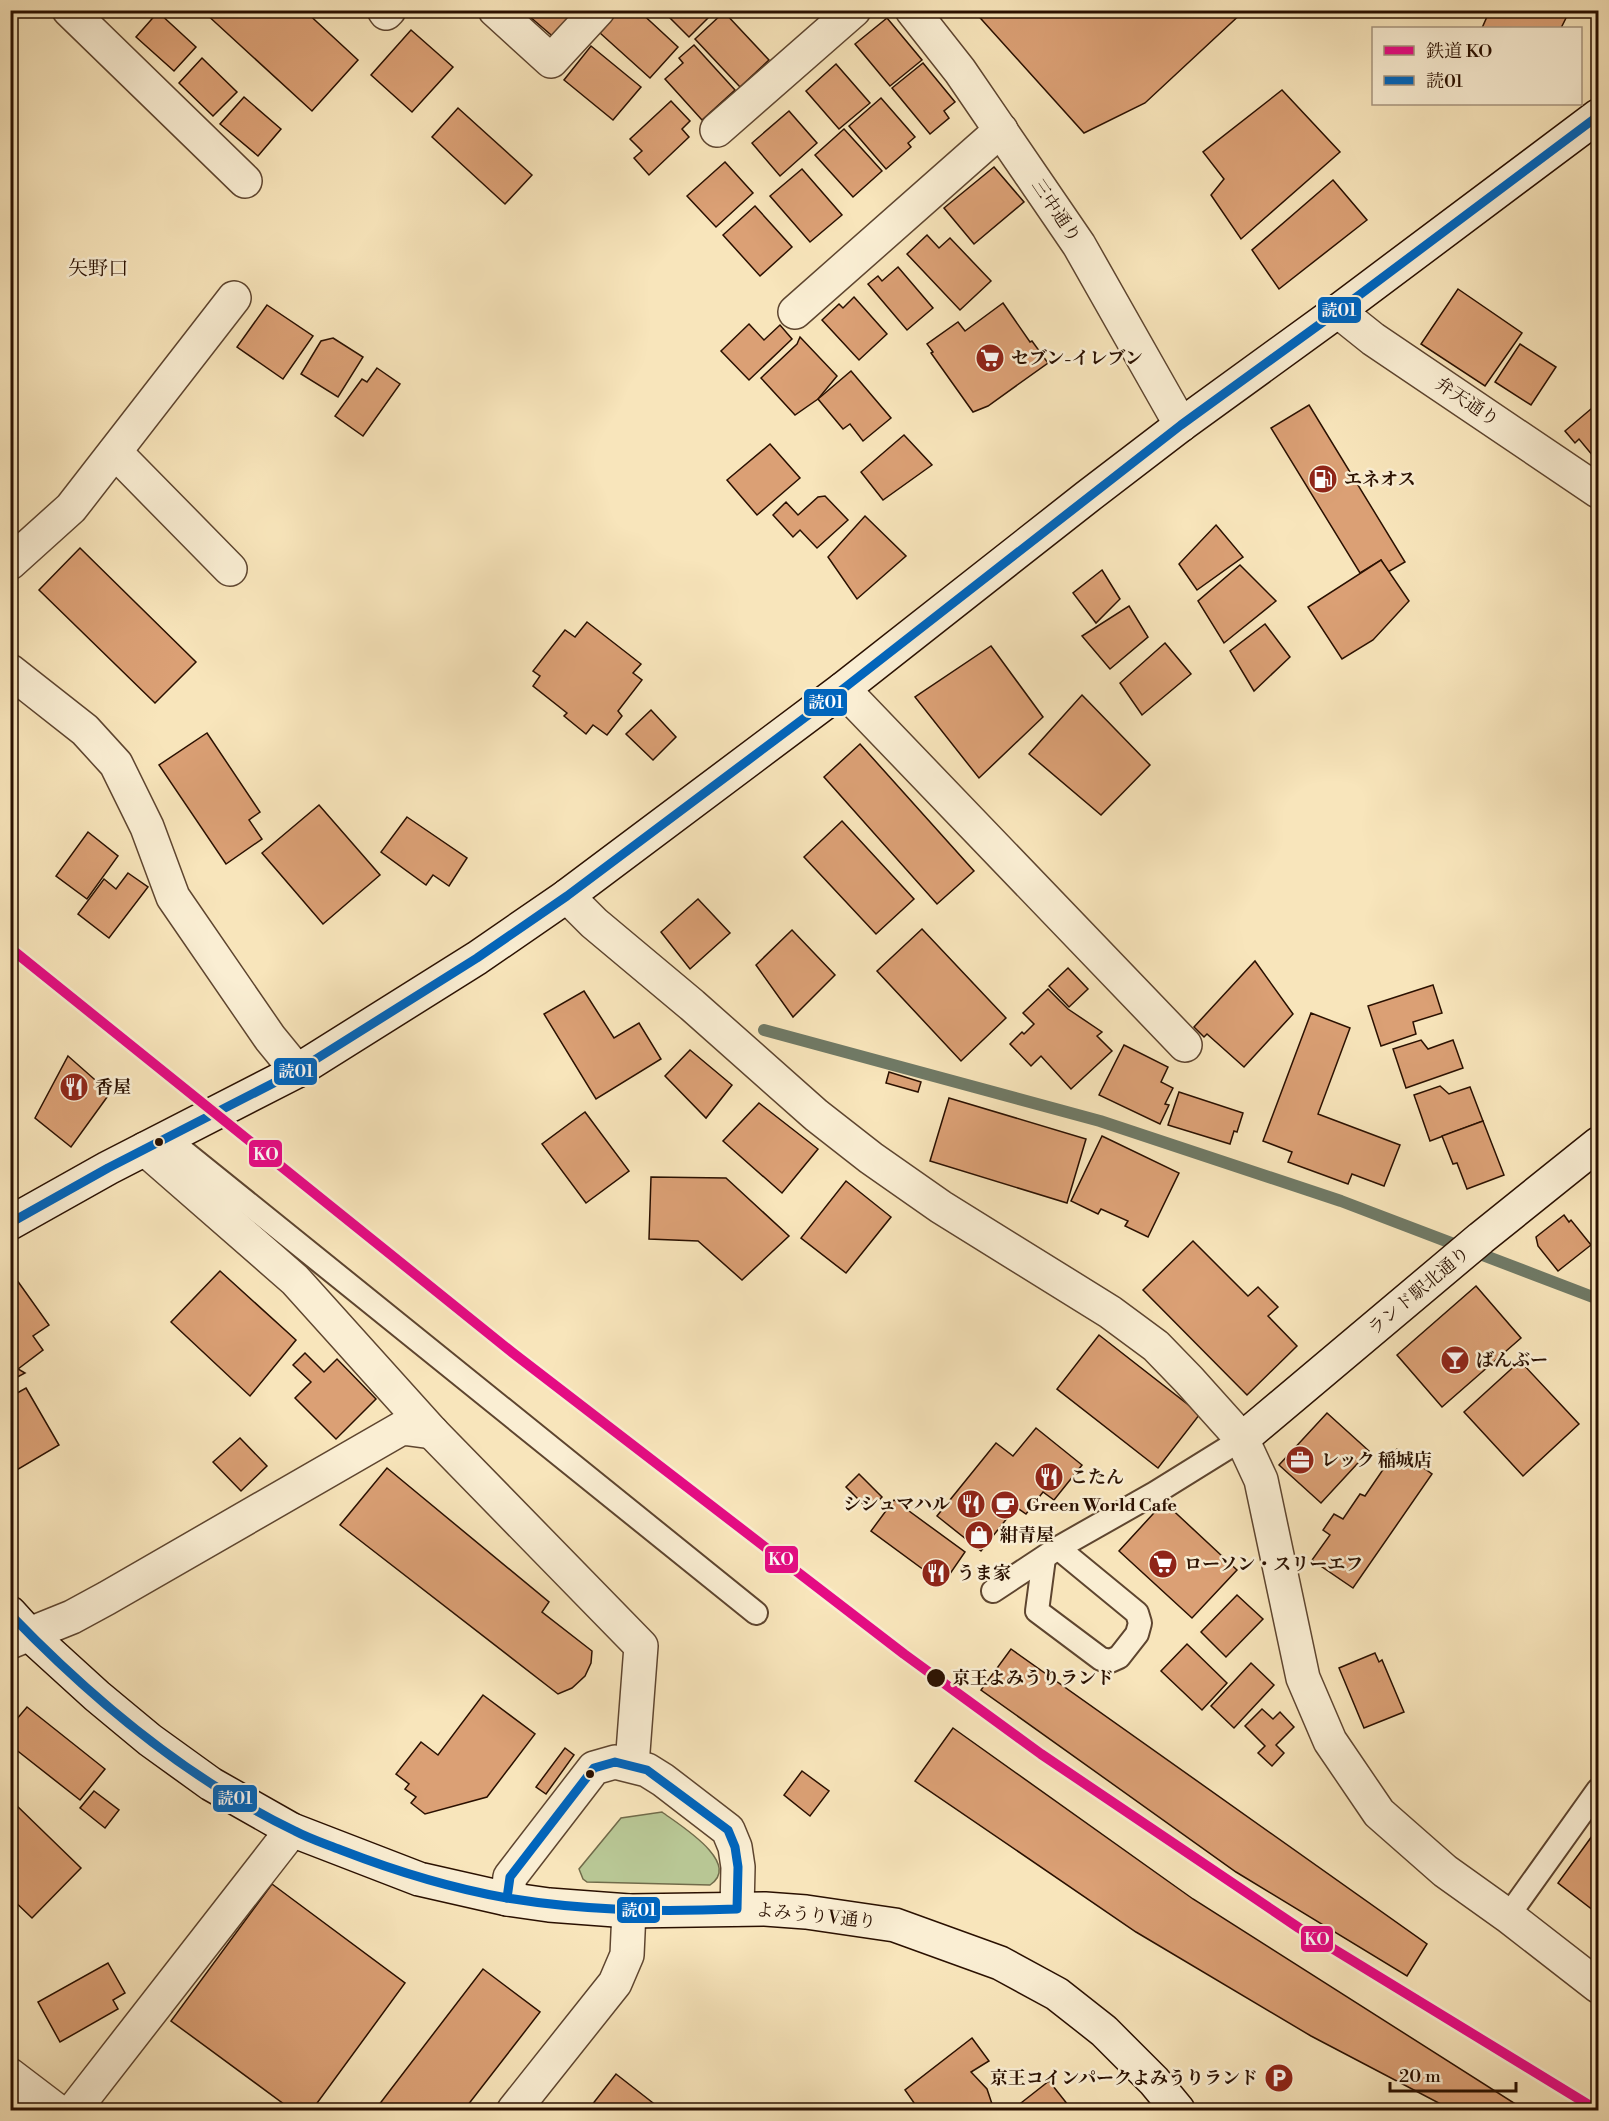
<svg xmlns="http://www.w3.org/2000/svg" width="1609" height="2121" viewBox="0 0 1609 2121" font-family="'Libre Bodoni','Noto Serif JP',serif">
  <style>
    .green { fill: #b8c694; stroke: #716b4a; stroke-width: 1.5 }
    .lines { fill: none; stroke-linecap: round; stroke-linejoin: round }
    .stream { stroke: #707a66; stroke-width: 12 }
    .building { fill: #dba075; stroke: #2a1000; stroke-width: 1.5 }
    .lane-casing { stroke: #5e452f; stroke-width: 26 }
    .street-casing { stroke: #5e452f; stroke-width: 36 }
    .secondary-casing { stroke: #2a1000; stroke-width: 36 }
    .lane { stroke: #faeed3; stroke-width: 22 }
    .street { stroke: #faeed3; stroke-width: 33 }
    .secondary { stroke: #faeed3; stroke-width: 33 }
    .bus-1-casing { stroke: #faeed3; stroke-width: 14 }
    .bus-1 { stroke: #0065bd; stroke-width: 9 }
    .rail-1-casing { stroke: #faeed3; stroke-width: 15 }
    .rail-1 { stroke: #e50b84; stroke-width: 10 }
    .bus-dot { fill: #2a1000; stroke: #faeed3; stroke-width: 2 }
    .labels { text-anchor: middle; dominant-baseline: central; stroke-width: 5; stroke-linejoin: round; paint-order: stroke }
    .street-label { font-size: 18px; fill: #2a1000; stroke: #faeed3 }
    .poi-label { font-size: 18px; font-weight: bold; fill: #2a1000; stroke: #faeed3; text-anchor: start }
    .stop-label { font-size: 18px; font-weight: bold; fill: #2a1000; stroke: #faeed3; text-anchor: start }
    .neighbourhood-label { font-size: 20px; fill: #2a1000; stroke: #faeed3 }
    .line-badge { stroke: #faeed3; stroke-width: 2 }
    .badge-label { font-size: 16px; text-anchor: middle; font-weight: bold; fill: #fff }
  </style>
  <rect width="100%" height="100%" fill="#f8e5bb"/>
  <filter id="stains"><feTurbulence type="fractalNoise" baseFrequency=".00333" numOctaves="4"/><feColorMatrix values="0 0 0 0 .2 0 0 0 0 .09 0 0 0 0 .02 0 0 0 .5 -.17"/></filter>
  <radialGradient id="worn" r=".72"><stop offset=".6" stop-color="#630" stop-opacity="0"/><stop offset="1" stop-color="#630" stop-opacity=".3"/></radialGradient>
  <path class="green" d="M662,1812C678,1824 743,1863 710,1885L587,1882L583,1879L579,1869L621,1818Z"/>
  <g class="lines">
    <polyline class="stream" points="764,1030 1100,1121 1341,1201 1598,1299"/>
  </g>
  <g class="building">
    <polygon points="207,10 304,10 358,60 312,111 205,13"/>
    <polygon points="522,10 583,10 557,40"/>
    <polygon points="620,10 638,10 678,47 650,78 600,33"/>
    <polygon points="662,10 716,10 689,37"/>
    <polygon points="973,10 1245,10 1145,103 1084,133"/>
    <polygon points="1490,10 1570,10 1561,28 1482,28"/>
    <polygon points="158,12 196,47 174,71 136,37"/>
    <polygon points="724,12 769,60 740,87 695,39"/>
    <polygon points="887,18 922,60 890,86 855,44"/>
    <polygon points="411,30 453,67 412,112 371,75"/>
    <polygon points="694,45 735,90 702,120 665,79 683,63 679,58"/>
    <polygon points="591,46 641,87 613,120 564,80"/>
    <polygon points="202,58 237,92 213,116 179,83"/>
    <polygon points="923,63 955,102 944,111 949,118 930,134 892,88"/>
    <polygon points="836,64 870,103 839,129 806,91"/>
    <polygon points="1282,90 1340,152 1241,239 1211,195 1224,179 1203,152"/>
    <polygon points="244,97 281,129 258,156 220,124"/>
    <polygon points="881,98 915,137 908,143 911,147 886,169 849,126"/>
    <polygon points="671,101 690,121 682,129 689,137 649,175 634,158 642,151 630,139"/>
    <polygon points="458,108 532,175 505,204 432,137"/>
    <polygon points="789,111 817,143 780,176 752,143"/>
    <polygon points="844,129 882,171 853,197 815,155"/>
    <polygon points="725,162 753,193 716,227 687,196"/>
    <polygon points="994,167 1024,202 974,244 944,208"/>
    <polygon points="802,169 842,215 810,242 770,196"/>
    <polygon points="1333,180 1367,220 1279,289 1252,250"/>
    <polygon points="755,206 792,247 760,276 723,235"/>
    <polygon points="927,235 939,248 950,238 991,281 960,310 907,254"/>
    <polygon points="898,267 933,308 907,330 868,284 878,276 882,281"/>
    <polygon points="1458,289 1522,333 1485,386 1421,344"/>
    <polygon points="854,297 887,334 859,360 822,320 839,304 843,308"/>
    <polygon points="1003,303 1030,342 1032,341 1048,363 988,406 973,412 931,353 933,352 927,344 958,322 965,331"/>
    <polygon points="267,305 313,336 283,379 237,347"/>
    <polygon points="749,324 764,340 780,325 792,339 749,380 721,351"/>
    <polygon points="800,337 837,376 818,399 795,415 761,378 797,344"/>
    <polygon points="333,338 363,357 338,397 301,374 321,341"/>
    <polygon points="1520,344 1556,367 1531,405 1495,382"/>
    <polygon points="377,368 400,384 363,436 335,416 362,379 367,382"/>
    <polygon points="851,371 891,418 863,441 850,424 843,429 818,399"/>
    <polygon points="1598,403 1598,462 1579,439 1575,443 1565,431"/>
    <polygon points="1309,405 1405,562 1388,572 1381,560 1360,573 1271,428"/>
    <polygon points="904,435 932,465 883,500 861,472"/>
    <polygon points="770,444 800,478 757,515 727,480"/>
    <polygon points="825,496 848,520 817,548 800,530 793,537 773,515 786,502 798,515 818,497"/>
    <polygon points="865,516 906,556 857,599 828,557"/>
    <polygon points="1216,525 1243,557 1197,590 1179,564"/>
    <polygon points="80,548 196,662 155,703 39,590"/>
    <polygon points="1381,560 1409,601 1373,640 1342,659 1308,607"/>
    <polygon points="1240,565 1276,601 1224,643 1198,601"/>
    <polygon points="1102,570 1120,599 1096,623 1073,593"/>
    <polygon points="1129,606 1148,637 1110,669 1082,636"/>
    <polygon points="587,622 641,664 633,673 642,680 618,711 622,716 607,735 593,725 586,734 564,716 567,713 533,686 540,676 533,671 565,630 575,637"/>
    <polygon points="1265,624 1290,657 1254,691 1230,651"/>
    <polygon points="1165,643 1191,674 1142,715 1120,683"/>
    <polygon points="991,646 1043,717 979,778 915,697"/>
    <polygon points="1082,695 1150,765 1101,815 1029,754"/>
    <polygon points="651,710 676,737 653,760 626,734"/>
    <polygon points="207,733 260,812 249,820 262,839 226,864 159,765"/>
    <polygon points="860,744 974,871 937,904 824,777"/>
    <polygon points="319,805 380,875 323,924 262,853"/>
    <polygon points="407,817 467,858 449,886 433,875 426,885 381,852"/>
    <polygon points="842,821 914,899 876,934 804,857"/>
    <polygon points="88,832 118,856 87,899 56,876"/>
    <polygon points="128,873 148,887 109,938 78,914 104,879 116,889"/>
    <polygon points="698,899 730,933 690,969 661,932"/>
    <polygon points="922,929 1006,1018 961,1061 877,971"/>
    <polygon points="792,930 835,975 793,1017 756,965"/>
    <polygon points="1255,961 1293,1014 1244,1067 1207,1034 1204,1037 1194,1027"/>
    <polygon points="1068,968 1088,989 1069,1007 1049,986"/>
    <polygon points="1433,985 1442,1013 1413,1022 1416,1034 1381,1046 1368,1006"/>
    <polygon points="1048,989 1068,1009 1102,1032 1097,1036 1112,1051 1071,1089 1041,1056 1031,1066 1010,1044 1022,1032 1024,1034 1034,1024 1023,1013"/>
    <polygon points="584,991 614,1038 639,1023 661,1059 596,1099 544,1014"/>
    <polygon points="1311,1013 1350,1028 1318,1114 1400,1145 1384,1186 1352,1174 1348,1184 1288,1162 1292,1152 1263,1141"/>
    <polygon points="1421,1040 1428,1049 1453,1040 1463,1068 1406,1088 1393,1049"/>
    <polygon points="1124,1045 1168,1067 1161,1082 1173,1088 1165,1104 1169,1105 1160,1124 1099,1095"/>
    <polygon points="690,1050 732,1085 706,1118 665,1076"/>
    <polygon points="68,1056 110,1093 71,1147 35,1118"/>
    <polygon points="889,1072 921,1082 918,1092 886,1083"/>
    <polygon points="1440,1086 1449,1094 1470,1087 1483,1121 1430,1141 1414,1095"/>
    <polygon points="1179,1092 1243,1113 1237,1132 1234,1131 1230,1144 1168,1125"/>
    <polygon points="949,1098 1086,1139 1067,1203 930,1161"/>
    <polygon points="759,1103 818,1149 782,1193 723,1141"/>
    <polygon points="585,1112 629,1171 586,1203 542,1144"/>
    <polygon points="1483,1121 1504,1175 1467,1189 1457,1163 1453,1164 1442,1136"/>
    <polygon points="1102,1136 1179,1173 1148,1237 1125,1226 1128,1221 1101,1209 1098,1214 1071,1201"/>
    <polygon points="651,1177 726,1178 789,1236 742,1280 698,1241 649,1239"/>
    <polygon points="846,1181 891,1217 846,1273 801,1238"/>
    <polygon points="1564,1215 1569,1222 1571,1220 1591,1245 1558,1271 1538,1246 1536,1237"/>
    <polygon points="1193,1241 1248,1296 1258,1287 1278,1307 1268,1316 1297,1346 1247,1395 1143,1290"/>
    <polygon points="220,1271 296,1340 250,1396 171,1322"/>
    <polygon points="14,1276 49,1325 33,1336 43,1350 18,1369 10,1358 10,1278"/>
    <polygon points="1476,1286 1521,1338 1442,1407 1397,1355"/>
    <polygon points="1099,1335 1200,1414 1158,1468 1057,1389"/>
    <polygon points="305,1353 324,1372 337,1359 376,1399 336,1439 295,1398 311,1382 293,1365"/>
    <polygon points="10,1358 18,1369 25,1373 10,1381"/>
    <polygon points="1520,1361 1579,1424 1523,1476 1464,1412"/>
    <polygon points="26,1388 59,1445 10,1474 10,1397"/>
    <polygon points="1327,1413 1369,1451 1321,1503 1279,1465"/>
    <polygon points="1036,1428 1082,1465 1054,1500 1043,1492 1026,1514 1016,1507 981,1551 937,1516 996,1443 1013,1456"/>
    <polygon points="240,1438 267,1466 241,1491 213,1462"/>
    <polygon points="1397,1449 1432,1474 1353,1588 1312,1560 1330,1535 1323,1530 1334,1514 1343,1519 1360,1494 1365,1496"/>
    <polygon points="387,1468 549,1602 542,1612 592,1651 591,1663 585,1676 572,1688 558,1694 340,1525"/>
    <polygon points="859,1474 882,1497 869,1510 846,1487"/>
    <polygon points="894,1500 965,1552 943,1584 871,1531"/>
    <polygon points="1164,1502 1237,1570 1192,1618 1119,1551"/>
    <polygon points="1237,1595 1263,1619 1226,1657 1201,1632"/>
    <polygon points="1187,1644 1227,1683 1202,1710 1161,1671"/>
    <polygon points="1011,1649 1427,1944 1407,1976 1236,1872 981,1690"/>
    <polygon points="1375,1653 1379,1662 1382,1660 1404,1712 1364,1728 1339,1668"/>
    <polygon points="1251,1663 1274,1685 1234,1728 1211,1706"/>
    <polygon points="483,1695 535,1734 487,1797 425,1814 411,1803 416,1797 405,1789 409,1784 396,1774 421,1742 438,1755"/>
    <polygon points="27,1707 105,1769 80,1800 10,1745 10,1727"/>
    <polygon points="1262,1709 1273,1719 1280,1712 1294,1727 1276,1745 1284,1753 1272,1766 1258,1753 1265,1746 1245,1726"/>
    <polygon points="953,1728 1193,1899 1525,2110 1452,2110 1311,2036 1136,1932 915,1781"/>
    <polygon points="565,1748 574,1755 546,1794 536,1787"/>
    <polygon points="802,1771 829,1791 810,1816 784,1795"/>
    <polygon points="94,1791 119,1810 105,1828 80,1808"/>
    <polygon points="14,1803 81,1868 32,1918 10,1897 10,1807"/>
    <polygon points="1595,1832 1598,1835 1598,1914 1558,1883"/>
    <polygon points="272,1884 405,1983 312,2110 292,2110 171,2021"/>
    <polygon points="108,1963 125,1993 113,2000 118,2009 60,2042 38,2002"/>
    <polygon points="483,1969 540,2012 464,2110 375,2110"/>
    <polygon points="972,2038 989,2061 971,2072 987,2089 992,2104 982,2110 919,2110 905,2090"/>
    <polygon points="616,2074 662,2110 588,2110"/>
    <polygon points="1049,2081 1072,2110 1012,2110"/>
  </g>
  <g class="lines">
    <g class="lane-casing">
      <g id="lane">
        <polyline points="167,1138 756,1613"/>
        <polyline points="1044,1558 1037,1611 1101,1659 1110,1661 1119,1657 1137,1634 1140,1623 1137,1613 1058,1548"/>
        <polyline points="993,1591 1058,1548 1155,1493 1242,1439"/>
        <polyline points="1508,1916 1598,1790"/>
      </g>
    </g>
    <g class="street-casing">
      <g id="street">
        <polyline points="69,10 245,181"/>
        <polyline points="384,10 386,13 389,10"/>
        <polyline points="495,10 551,61 598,10"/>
        <polyline points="912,10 960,71 1079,245 1181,425"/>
        <polyline points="717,130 854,10"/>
        <polyline points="1338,311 1373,339 1598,491"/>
        <polyline points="795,312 1001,130"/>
        <polyline points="115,452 230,569"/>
        <polyline points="10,563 71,508 234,298"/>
        <polyline points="10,671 85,730 116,764 147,827 173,897 270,1038 297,1071"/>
        <polyline points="843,689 1185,1045"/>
        <polyline points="567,896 594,923 692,1005 816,1115 871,1158 941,1207 1110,1312 1156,1346 1189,1380 1242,1439 1261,1480 1303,1678 1330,1741 1379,1813 1445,1871 1508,1916 1598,1986"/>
        <polyline points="145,1149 295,1280 432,1432 641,1646 632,1765"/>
        <polyline points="10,1642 72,1617 107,1598 402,1428 432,1432"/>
        <polyline points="507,1899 510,1877 594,1768 615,1762 647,1770 663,1780 728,1830 735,1847 738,1867 737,1909"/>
        <polyline points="10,2075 56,2110"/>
        <polyline points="74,2110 292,1830"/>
        <polyline points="514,2110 615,1983 627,1955 629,1911"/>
      </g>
    </g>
    <g class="secondary-casing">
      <g id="secondary">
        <polyline points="10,1223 108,1168 297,1071 477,958 567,896 843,689 1087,497 1181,425 1338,311 1598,116"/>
        <polyline points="1242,1439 1481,1238 1598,1144"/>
        <polyline points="10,1613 30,1635 97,1696 150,1740 211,1784 292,1830 419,1879 507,1899 549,1905 629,1911 765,1909 806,1912 895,1925 1000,1963 1057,1994 1104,2031 1154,2081 1178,2110"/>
      </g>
    </g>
    <use href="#lane" class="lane"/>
    <use href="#street" class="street"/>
    <use href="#secondary" class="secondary"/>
    <g class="bus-1-casing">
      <g id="bus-1">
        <polyline points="10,1223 108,1168 297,1071 477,958 567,896 843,689 1181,425 1338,311 1598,116"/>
        <path d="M10,1614C93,1700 187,1779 295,1831C310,1839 326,1844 341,1850C395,1871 450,1888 507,1898"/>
        <path d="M615,1762L647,1770L728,1830L735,1847L738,1867L737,1909C658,1912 586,1911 507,1898L510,1877L594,1768Z"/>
      </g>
    </g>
    <use href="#bus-1" class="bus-1"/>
    <g class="rail-1-casing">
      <polyline id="rail-1" points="10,948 513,1353 904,1654 1041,1754 1299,1928 1597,2110"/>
    </g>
    <use href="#rail-1" class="rail-1"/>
  </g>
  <defs>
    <g id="supermarket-disc" transform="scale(1.5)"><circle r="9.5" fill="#8f2418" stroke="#faeed3"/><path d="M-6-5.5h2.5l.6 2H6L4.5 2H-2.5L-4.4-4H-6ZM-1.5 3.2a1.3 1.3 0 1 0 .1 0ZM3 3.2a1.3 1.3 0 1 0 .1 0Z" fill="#fff"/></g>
    <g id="fuel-disc" transform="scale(1.5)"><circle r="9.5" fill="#8f2418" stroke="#faeed3"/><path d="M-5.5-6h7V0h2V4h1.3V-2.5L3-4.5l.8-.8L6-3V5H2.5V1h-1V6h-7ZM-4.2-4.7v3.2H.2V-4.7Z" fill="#fff"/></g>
    <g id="restaurant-disc" transform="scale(1.5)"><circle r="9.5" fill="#8f2418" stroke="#faeed3"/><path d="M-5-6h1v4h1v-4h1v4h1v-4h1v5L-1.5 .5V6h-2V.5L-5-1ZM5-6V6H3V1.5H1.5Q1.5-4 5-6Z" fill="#fff"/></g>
    <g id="bar-disc" transform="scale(1.5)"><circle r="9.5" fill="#8f2418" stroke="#faeed3"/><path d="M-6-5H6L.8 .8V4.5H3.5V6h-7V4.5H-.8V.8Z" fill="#fff"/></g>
    <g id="office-disc" transform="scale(1.5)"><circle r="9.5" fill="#8f2418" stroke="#faeed3"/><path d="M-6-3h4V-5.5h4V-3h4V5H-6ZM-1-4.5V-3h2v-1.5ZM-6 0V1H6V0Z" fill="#fff"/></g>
    <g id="cafe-disc" transform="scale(1.5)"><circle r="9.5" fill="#8f2418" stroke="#faeed3"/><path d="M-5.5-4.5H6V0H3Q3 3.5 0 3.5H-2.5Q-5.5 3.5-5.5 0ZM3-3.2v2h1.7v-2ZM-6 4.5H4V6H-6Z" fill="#fff"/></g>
    <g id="shop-disc" transform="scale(1.5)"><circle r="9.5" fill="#8f2418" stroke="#faeed3"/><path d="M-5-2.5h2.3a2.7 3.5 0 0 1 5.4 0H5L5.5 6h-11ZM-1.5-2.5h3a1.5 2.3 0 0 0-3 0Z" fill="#fff"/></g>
    <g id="parking-disc" transform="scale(1.5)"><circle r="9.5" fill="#8f2418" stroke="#faeed3"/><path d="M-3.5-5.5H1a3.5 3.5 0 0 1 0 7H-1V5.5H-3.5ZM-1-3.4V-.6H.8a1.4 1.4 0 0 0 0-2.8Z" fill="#fff"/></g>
  </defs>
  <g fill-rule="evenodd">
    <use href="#supermarket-disc" x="990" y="358"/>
    <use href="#fuel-disc" x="1323" y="479"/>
    <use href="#restaurant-disc" x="74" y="1087"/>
    <use href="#bar-disc" x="1455" y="1360"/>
    <use href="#office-disc" x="1300" y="1460"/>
    <use href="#restaurant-disc" x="1049" y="1477"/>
    <use href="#restaurant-disc" x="971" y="1504"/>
    <use href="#cafe-disc" x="1005" y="1505"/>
    <use href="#shop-disc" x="979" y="1535"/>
    <use href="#supermarket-disc" x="1163" y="1564"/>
    <use href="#restaurant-disc" x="936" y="1573"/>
    <use href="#parking-disc" x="1279" y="2078"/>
  </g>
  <g class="bus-dot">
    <circle cx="159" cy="1142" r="5"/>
    <circle cx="936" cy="1678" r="10"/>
    <circle cx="590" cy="1774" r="5"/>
  </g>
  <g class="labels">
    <g class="street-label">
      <text transform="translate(1056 211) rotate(56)">三中通り</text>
      <text transform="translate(1467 402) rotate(34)">弁天通り</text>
      <text transform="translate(1419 1291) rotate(-40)">ランド駅北通り</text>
      <text transform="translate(816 1916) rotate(6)">よみうりV通り</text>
    </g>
    <g class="poi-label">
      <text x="1011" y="358">セブン-イレブン</text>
      <text x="1344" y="479">エネオス</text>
      <text x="95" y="1087">香屋</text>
      <text x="1476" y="1360">ばんぶー</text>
      <text x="1321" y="1460">レック 稲城店</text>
      <text x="1070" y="1477">こたん</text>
      <text x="950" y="1504" text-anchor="end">シシュマハル</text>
      <text x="1026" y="1505">Green World Cafe</text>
      <text x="1000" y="1535">紺青屋</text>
      <text x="1184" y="1564">ローソン・スリーエフ</text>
      <text x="957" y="1573">うま家</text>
      <text x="1258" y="2078" text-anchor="end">京王コインパークよみうりランド</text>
    </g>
    <g class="stop-label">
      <text x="952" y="1678">京王よみうりランド</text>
    </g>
    <g class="neighbourhood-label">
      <text x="98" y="269">矢野口</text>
    </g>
  </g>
  <g class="line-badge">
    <rect x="1317" y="296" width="45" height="28" rx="6" fill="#0065bd"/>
    <rect x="803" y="688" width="45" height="29" rx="6" fill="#0065bd"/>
    <rect x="273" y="1057" width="45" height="29" rx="6" fill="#0065bd"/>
    <rect x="248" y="1139" width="35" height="29" rx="6" fill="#e50b84"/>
    <rect x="764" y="1545" width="35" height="29" rx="6" fill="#e50b84"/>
    <rect x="212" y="1784" width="46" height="29" rx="6" fill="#0065bd"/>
    <rect x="616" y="1896" width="45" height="28" rx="6" fill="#0065bd"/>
    <rect x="1300" y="1925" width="34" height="28" rx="6" fill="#e50b84"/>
  </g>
  <g class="badge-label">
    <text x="1339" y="316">読01</text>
    <text x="826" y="708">読01</text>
    <text x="296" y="1077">読01</text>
    <text x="266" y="1160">KO</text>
    <text x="781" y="1565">KO</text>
    <text x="235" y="1804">読01</text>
    <text x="639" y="1916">読01</text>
    <text x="1317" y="1945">KO</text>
  </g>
  <rect width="1609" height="2121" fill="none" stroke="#f8e5bb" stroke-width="36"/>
  <rect x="12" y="12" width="1585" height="2097" fill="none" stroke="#2a1000" stroke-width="3"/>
  <rect x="18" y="18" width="1573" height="2085" fill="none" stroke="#2a1000" stroke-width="1.5"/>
  <rect x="1372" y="27" width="210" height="78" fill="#faeed3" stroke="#a7957f" stroke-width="1.5"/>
  <rect x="1384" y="46" width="30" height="9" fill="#e50b84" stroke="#a7957f" stroke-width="1.5"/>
  <text x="1426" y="57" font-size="18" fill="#2a1000">鉄道 KO</text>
  <rect x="1384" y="76" width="30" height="9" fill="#0065bd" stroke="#a7957f" stroke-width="1.5"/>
  <text x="1426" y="87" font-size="18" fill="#2a1000">読01</text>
  <path d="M1390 2082v9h126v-9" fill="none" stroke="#2a1000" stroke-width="3"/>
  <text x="1399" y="2082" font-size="18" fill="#2a1000" stroke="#faeed3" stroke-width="4.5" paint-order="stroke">20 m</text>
  <rect width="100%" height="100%" filter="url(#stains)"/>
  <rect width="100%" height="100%" fill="url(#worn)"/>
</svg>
